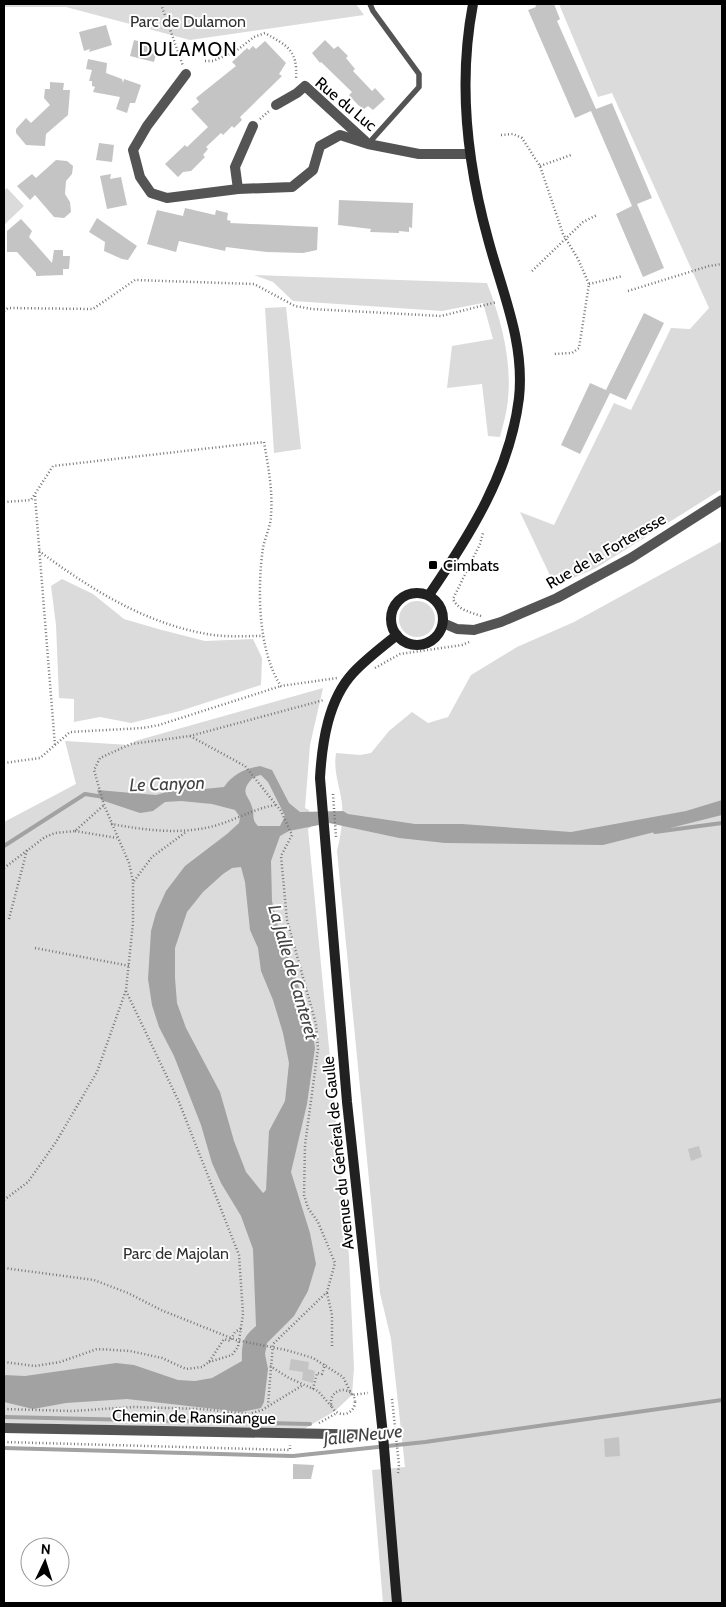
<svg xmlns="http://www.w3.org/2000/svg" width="726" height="1607" viewBox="0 0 726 1607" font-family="Cabin,sans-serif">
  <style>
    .green { fill: #dbdbdb }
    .water { fill: #a2a2a2; fill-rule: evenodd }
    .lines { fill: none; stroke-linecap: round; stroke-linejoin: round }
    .stream { stroke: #a2a2a2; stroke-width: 4 }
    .building { fill: #c4c4c4 }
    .path { stroke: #767676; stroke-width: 2.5; stroke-dasharray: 1 2.5; stroke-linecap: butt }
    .lane { stroke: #545454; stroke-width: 5.5 }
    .street { stroke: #545454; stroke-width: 10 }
    .secondary { stroke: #212121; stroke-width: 10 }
    .poi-dot { fill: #000; stroke: #fff; stroke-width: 2 }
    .labels { text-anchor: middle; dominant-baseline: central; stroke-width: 4; stroke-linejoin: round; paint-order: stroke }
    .park-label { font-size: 16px; fill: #323232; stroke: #fff }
    .street-label { font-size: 16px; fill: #000; stroke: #fff }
    .poi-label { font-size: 16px; fill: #000; stroke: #fff; text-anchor: start }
    .water-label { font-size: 18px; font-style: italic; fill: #434343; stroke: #fff }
    .quarter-label { font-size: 19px; letter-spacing: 1px; fill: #000; stroke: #fff }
  </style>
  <rect width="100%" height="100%" fill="#fff"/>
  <g class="green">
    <polygon points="4,4 356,4 364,15 190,40 66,7 4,7"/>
    <polygon points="559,4 722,4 722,489 596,568 555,586 520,512 554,525 614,403 631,410 671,328 690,329 709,308 612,93 598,97"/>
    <polygon points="7,188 24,206 4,225 4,191"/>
    <path d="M254,275L487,283C501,319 512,360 508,399C507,412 503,425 500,437L488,436L482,384L447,388L452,346L493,339L483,303L442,311L293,301L273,282Z"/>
    <polygon points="286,307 301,449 274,453 265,308"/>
    <path d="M722,541V1603H383L372,1470L405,1467L391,1339L380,1293L337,851C341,836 343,820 342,804C340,786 333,772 336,753L360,755L371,753L389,731L412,712L428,723L448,717L471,675L517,647L574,622Z"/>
    <polygon points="62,579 93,594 124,619 158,629 205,641 253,639 262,658 261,685 180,711 131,723 100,717 74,722 74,699 59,698 56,625 51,586"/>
    <circle cx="417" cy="619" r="18"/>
    <polygon points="323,688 310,745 305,808 309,810 311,827 308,829 349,1256 354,1368 352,1395 335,1411 304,1429 4,1423 4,822 76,784 65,741 130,745 135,741"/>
  </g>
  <path class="water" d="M260,766L272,770L289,803L300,812L343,811L348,814L415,824H462L571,832L686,811L722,800V815L603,845L445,843L399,838L329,823L289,831L280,836L271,861L272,901L279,931L311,1021L315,1048L307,1104L291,1172L310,1233L316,1264L308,1291L294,1316L267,1343L265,1354L268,1369L264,1402L261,1408L241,1412L127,1399L66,1403L33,1409L4,1402V1375L25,1376L116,1363L134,1365L178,1380L195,1381L212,1378L242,1361C242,1343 242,1338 256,1326L253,1249L241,1216L221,1183L212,1163L201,1125L174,1056L159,1027L152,1005L148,979L151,931L156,913L166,891L185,866L227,834L239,823L240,817L235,810L212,804L181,801L165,802L153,811L140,813L101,800L97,790L156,795L188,786L204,789L224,787C233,774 245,769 260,766ZM261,775L268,782L285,816L280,826H258C251,819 255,815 252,807C249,796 240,793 250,781C253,777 256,776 261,775ZM241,867L245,882L250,930L258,948L261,971L273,1000L283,1033L289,1063L285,1101L269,1131L266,1190L263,1193L246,1172L234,1141L220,1092L186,1028L177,1003L175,978V948L187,912L203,892L223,874L232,868Z"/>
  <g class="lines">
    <g class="stream">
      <polyline points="655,832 722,823"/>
      <polyline points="4,846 85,794 104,797"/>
      <polyline points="4,1417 310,1424"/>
      <polyline points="4,1448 293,1456 425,1442 722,1400"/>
    </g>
  </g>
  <g class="building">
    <polygon points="535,4 554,4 560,19 557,21 596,109 612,103 652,198 637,204 664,268 643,277 616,214 632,206 591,111 575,118 528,10 536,7"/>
    <polygon points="106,25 112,45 89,52 90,49 84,51 79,32"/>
    <polygon points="134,40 158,46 154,62 130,56"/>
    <polygon points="325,40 334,49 338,46 348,56 346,58 355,69 353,71 372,91 375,88 385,99 373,110 368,106 364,109 358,105 349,95 352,92 321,62 320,63 312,53"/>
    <polygon points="265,41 286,63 279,74 282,76 240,117 242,120 234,128 232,126 223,135 221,133 206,147 208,149 203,155 205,157 191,171 183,172 178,177 165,164 185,145 187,147 208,127 191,109 199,102 196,98 236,66 232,62 247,48 249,50 253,46 256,49"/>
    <polygon points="88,59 107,63 106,73 122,79 123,83 124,79 141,85 135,103 130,103 127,113 116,109 120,97 93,92 95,87 92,86 92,81 89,81 92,70 86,69"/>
    <polygon points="50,82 64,83 63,90 70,90 68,115 46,134 45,146 26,145 16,133 16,129 26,118 31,123 50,105 44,98 45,89 50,89"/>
    <polygon points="99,143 114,145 112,162 96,160"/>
    <polygon points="56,160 67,161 73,166 72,174 66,181 65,194 70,202 71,212 64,218 54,217 35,195 30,200 17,186 32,174 36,178"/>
    <polygon points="111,174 110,179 121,177 127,205 107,209 100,176"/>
    <polygon points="339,200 413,203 412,228 409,227 409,232 399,231 399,233 370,232 371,229 338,225"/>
    <polygon points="185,208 215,215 216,210 228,213 227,220 231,221 230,223 318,227 317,250 303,253 267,252 226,247 225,251 179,241 176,252 147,244 157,210 183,216"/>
    <polygon points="97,218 137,246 128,260 122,259 104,251 105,242 89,232"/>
    <polygon points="21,219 32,231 29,237 52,263 54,250 63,250 63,256 70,256 69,269 63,269 63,275 36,276 36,273 17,252 7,252 7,231"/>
    <polygon points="644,313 664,323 626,400 610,393 580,454 561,445 590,383 606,390"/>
    <polygon points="699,1146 702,1157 691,1161 688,1149"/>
    <polygon points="291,1359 309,1362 308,1369 315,1371 313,1383 302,1380 303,1372 289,1370"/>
    <polygon points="619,1437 620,1456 605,1457 604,1439"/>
    <polygon points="293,1464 314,1465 311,1479 293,1479"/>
  </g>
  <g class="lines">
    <g class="path">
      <polyline points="161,4 183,66"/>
      <path d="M205,61H213L236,51L254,37L265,33C287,46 298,49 296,80"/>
      <polyline points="260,119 269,111"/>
      <polyline points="501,135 513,134 522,138 540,166 563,234 578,259 589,284 579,348 572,353 553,354"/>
      <polyline points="540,166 571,155"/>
      <polyline points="532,271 583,222 597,215"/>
      <polyline points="589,284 623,276"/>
      <polyline points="628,291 709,266 722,264"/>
      <polyline points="4,311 8,308 93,309 135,280 254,284 295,306 312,309 441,316 497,302"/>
      <polyline points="35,496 55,746"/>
      <path d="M4,502L31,500L53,466L264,442C268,466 273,490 271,515C271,526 265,537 263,548C257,588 258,652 281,686L337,678"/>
      <path d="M39,551C92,590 147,625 213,635C229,637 247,636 263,636"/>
      <path d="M481,616C470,612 458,610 453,599L480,544L483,533"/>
      <polyline points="375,668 400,654 462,645 469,642"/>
      <polyline points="190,736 245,766 281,811 292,835 281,856 287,920 316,1024 318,1049 305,1145 304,1195 308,1208 318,1222 335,1263 327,1292 273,1344 268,1405"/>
      <polyline points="4,763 40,758 70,732 143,728 159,725 281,686"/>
      <polyline points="333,794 336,837"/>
      <path d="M111,824C145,830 180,835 214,826C236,820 255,808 276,805"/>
      <polyline points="75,831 117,838"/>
      <polyline points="4,868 45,837 55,833 75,831 104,805"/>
      <polyline points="134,881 152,857 186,832"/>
      <polyline points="9,919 27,850"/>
      <polyline points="35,948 130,966"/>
      <polyline points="126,991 179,1102 239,1255 243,1314 238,1347 232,1355 209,1362"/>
      <polyline points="4,1200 28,1182 56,1142 97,1072 126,990 133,923 133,881 129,863 104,805 94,770 100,758 131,744 190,736 324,700"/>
      <polyline points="4,1268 94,1280 128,1293 161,1310 236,1340 286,1350 313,1358 343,1377 352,1395 368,1393"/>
      <polyline points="327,1293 332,1315 332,1348"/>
      <polyline points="4,1362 35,1366 60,1362 97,1349 130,1351 162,1358 186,1369 202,1367 209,1362 224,1339 230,1341 235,1332 242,1328"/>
      <polyline points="270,1366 289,1378 318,1391 332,1407"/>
      <polyline points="313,1389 317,1373 322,1374 325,1364"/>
      <circle cx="343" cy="1402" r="12"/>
      <polyline points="392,1399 399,1465 398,1473"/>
      <polyline points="4,1409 72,1411 134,1407 202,1409 249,1414 262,1410 303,1385"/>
      <polyline points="319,1423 337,1413"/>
      <polyline points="4,1442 290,1450 290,1445"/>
    </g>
    <polyline class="lane" points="368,144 419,87 419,74 373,11 370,4"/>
    <g class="street">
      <polyline points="186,74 147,126 133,150 140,177 151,193 167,198 238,189 292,187 313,170 320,146 340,135 368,144 419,154 470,154"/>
      <polyline points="276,105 297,93 305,86 365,141"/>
      <polyline points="238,189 235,167 253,126"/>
      <polyline points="443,623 457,629 474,630 501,622 557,598 631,558 722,500"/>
      <polyline points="4,1428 383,1435"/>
    </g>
    <g class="secondary">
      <circle cx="417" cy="619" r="26"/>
      <path d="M429,595C470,535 510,472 519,398C525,342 502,292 488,239C467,163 458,82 473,4"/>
      <path d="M397,635C382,647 366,659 353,673C328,700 322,743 320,778L347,1102L383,1435L397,1603"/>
    </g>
  </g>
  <rect class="poi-dot" x="428" y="560" width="10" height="10" rx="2.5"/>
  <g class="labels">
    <g class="park-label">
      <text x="188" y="21">Parc de Dulamon</text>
      <text x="176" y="1253">Parc de Majolan</text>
    </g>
    <g class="street-label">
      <text transform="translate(346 104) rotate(40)">Rue du Luc</text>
      <text transform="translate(606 551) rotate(-30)">Rue de la Forteresse</text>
      <text transform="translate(338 1153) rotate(-96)">Avenue du Général de Gaulle</text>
      <text transform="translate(194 1417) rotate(1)">Chemin de Ransinangue</text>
    </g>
    <g class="poi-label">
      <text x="443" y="565">Cimbats</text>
    </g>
    <g class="water-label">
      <text transform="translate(167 784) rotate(-2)">Le Canyon</text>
      <text transform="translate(293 972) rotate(74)">La Jalle de Canteret</text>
      <text transform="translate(363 1435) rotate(-6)">Jalle Neuve</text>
    </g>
    <g class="quarter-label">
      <text x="188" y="49">DULAMON</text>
    </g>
  </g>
  <rect width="726" height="1607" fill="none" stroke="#000000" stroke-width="10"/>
  <g transform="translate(45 1562) rotate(4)"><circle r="24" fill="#ffffff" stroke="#999999"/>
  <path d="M0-4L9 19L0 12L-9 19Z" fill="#000000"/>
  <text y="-8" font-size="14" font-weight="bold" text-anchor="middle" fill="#000000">N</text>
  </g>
</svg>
